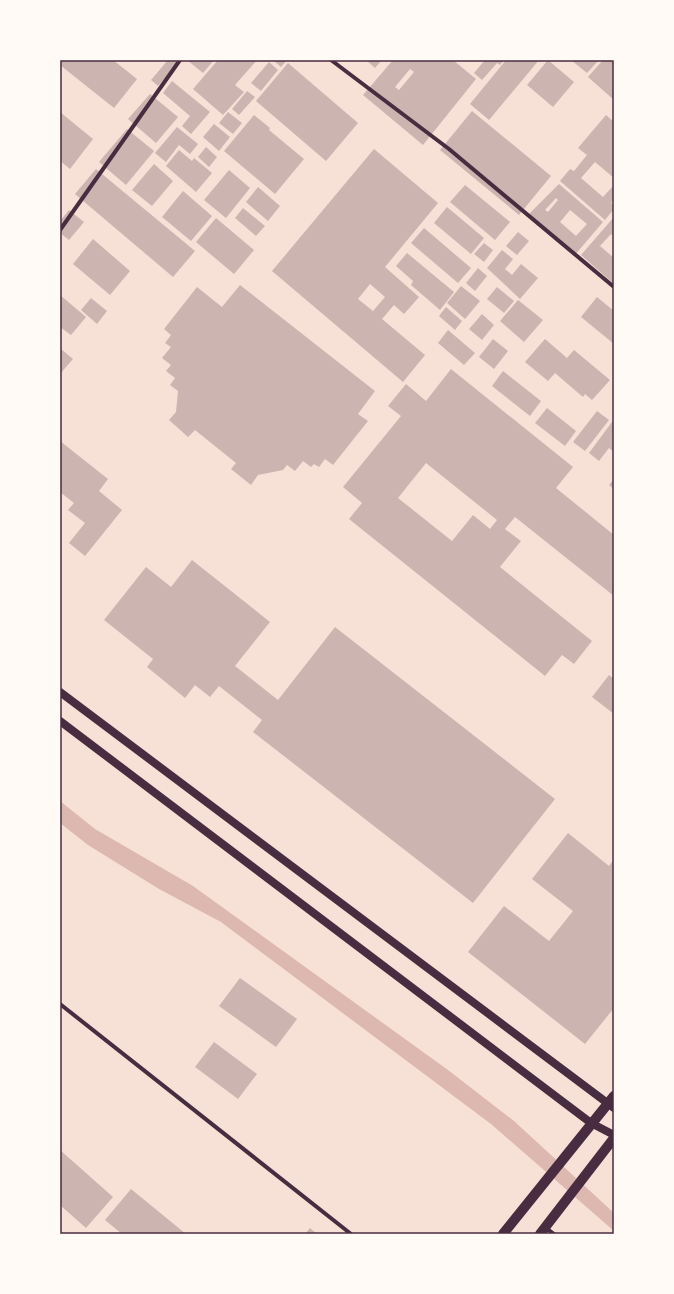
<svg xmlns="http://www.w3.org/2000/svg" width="674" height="1294" viewBox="0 0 674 1294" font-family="'IBM Plex Sans',sans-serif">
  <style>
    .water { fill: #dcb8b0 }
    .building { fill: #ccb4b1; fill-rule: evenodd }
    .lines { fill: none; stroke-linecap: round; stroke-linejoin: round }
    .minor { stroke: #4a2c40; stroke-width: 4 }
    .secondary { stroke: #4a2c40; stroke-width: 8 }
    .primary { stroke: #4a2c40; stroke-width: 10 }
    .neatline { fill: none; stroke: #4a2c40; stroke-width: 1.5 }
  </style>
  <rect width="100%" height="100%" fill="#f7e1d7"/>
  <polygon class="water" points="60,801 95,829 193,886 448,1070 514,1121 614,1213 614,1231 491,1124 221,922 159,889 88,845 60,823"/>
  <g class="building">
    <polygon points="60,60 113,60 137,79 114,108 60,65"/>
    <polygon points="168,60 181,60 158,86 151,80"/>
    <polygon points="187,60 214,60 203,73"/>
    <polygon points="218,60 257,60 235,85 244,92 223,115 193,89"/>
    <polygon points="273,60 287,60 281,67"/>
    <polygon points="366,60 382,60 375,68"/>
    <path d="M393,60H453L476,79L423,145L363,95ZM410,69L414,72L399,90L395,87Z"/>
    <polygon points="485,60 504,60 500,65 497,63 482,80 474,73"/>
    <polygon points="506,60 539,60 489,120 470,104"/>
    <polygon points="548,60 574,82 553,107 527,85"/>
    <polygon points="571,60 596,60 598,61 587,73"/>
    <polygon points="603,60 614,60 614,100 588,77"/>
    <polygon points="269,62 278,70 261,91 251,83"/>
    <polygon points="288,63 358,123 326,161 256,101"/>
    <polygon points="172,81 210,112 191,134 182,126 190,116 163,93"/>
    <polygon points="247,91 255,97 239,115 232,109"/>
    <polygon points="150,94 178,117 156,143 128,119"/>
    <polygon points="472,111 551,176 519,215 440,150"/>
    <polygon points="60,112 93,139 70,169 60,161"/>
    <polygon points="228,112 242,123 233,134 219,123"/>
    <polygon points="254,115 270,128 269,130 304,159 275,194 224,151"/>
    <polygon points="606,115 614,122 614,178 595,162 581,178 603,197 614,185 614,199 611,203 614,206 614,209 605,220 560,181 570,169 574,171 587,155 578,148"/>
    <polygon points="214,124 230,137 219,151 203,137"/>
    <polygon points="177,127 198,144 190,154 179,145 166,162 155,153"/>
    <polygon points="127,129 154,151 126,185 99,162"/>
    <polygon points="206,147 217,157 209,167 198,157"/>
    <path d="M374,149L438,203L385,267L419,297L404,314L394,305L382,319L425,355L403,382L272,271ZM370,284L385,297L373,311L358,299Z"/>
    <polygon points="179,150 192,161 194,158 212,173 196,192 166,166"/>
    <polygon points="154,164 173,181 152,206 132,190"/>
    <polygon points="96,169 195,251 173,277 75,194"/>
    <polygon points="229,170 250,188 226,218 204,200"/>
    <path d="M559,184L603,222L574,256L527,216ZM556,198L558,200L548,212L545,210ZM570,210L587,224L576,236L560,222Z"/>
    <polygon points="465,185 510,222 495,240 450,202"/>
    <polygon points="258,187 280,206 268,221 246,202"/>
    <polygon points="183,191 212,216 191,241 162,217"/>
    <polygon points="447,207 484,238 471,254 434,223"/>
    <polygon points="243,208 265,226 256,236 235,218"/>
    <polygon points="69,210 84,222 69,240 60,233 60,221"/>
    <polygon points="614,217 614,237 611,234 600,246 614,258 614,284 581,255"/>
    <polygon points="216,218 254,250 234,274 196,242"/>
    <polygon points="424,228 471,268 458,283 411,243"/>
    <polygon points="518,232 529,241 517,255 506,246"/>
    <polygon points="93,239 130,271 110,295 73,264"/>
    <polygon points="484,243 493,250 484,262 474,254"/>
    <polygon points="502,250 513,259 505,269 512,275 521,264 538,278 520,299 487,268"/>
    <polygon points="407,253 454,292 440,310 411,285 413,281 396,266"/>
    <polygon points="478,268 487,276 475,291 466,283"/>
    <polygon points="240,285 375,391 358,414 368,421 333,465 325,459 319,467 314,464 311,467 303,461 295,471 287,465 283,470 258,475 251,485 231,469 236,463 195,430 188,437 169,420 176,412 178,391 170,385 175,378 166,371 171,365 162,358 171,347 165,343 171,335 164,329 197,287 222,307"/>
    <polygon points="461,286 480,301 465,319 447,303"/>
    <polygon points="497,287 514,301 504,313 487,299"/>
    <polygon points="60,295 86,317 71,335 60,327"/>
    <polygon points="597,297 614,311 614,344 581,317"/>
    <polygon points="91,298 107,311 97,324 81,310"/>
    <polygon points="518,300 543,320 524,342 500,321"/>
    <polygon points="446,307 462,321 455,330 439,316"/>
    <polygon points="482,314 494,325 482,340 469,329"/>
    <polygon points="448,330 475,353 464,365 438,343"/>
    <polygon points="493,339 508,351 494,369 479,357"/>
    <polygon points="545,339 567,358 574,350 610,380 592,400 585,394 583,397 555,373 548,381 525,362"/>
    <polygon points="60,348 73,359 60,374"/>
    <path d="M451,369L573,467L556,488L614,535V596L515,517L505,529L521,541L500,567L592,641L574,664L562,655L545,676L349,519L362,503L343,487L401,416L388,406L406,384L426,401ZM426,463L497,520L490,529L473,515L452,541L398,498Z"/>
    <polygon points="503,371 541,401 530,416 492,386"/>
    <polygon points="547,408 576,431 565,446 535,423"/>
    <polygon points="597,411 609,420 585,451 573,442"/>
    <polygon points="612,422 614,424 614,452 609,448 599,461 589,453"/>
    <polygon points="60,441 108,479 99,491 122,510 85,556 69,543 85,523 68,510 74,503 60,492"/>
    <polygon points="614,479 614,489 609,485"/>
    <polygon points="192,560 270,622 235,666 278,700 335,627 555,799 473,903 253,732 262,720 219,686 210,697 195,685 185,698 147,667 153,659 104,620 146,567 171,587"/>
    <polygon points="609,675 614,679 614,714 592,697"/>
    <polygon points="568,833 609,866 614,859 614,1008 585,1044 468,952 504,906 549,941 573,911 532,879"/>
    <polygon points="240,978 297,1019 276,1047 219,1006"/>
    <polygon points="214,1042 257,1074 238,1099 195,1067"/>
    <polygon points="60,1150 113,1197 86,1228 60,1205"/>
    <polygon points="131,1189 186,1234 122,1234 105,1220"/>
    <polygon points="310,1228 317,1234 305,1234"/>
  </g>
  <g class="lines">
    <g class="minor">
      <polyline points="331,60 449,149 614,287"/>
      <polyline points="60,230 180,60"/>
      <polyline points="60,1004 351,1234"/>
      <polyline points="546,1228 554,1234"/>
    </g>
    <g class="secondary">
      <polyline points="60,692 614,1108"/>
      <polyline points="60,721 591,1123 614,1135"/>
    </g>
    <g class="primary">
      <polyline points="503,1234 614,1096"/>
      <polyline points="540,1234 614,1138"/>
    </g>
  </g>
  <rect width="674" height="1294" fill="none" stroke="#fffaf5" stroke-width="122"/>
  <rect x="61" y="61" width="552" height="1172" class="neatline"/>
</svg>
